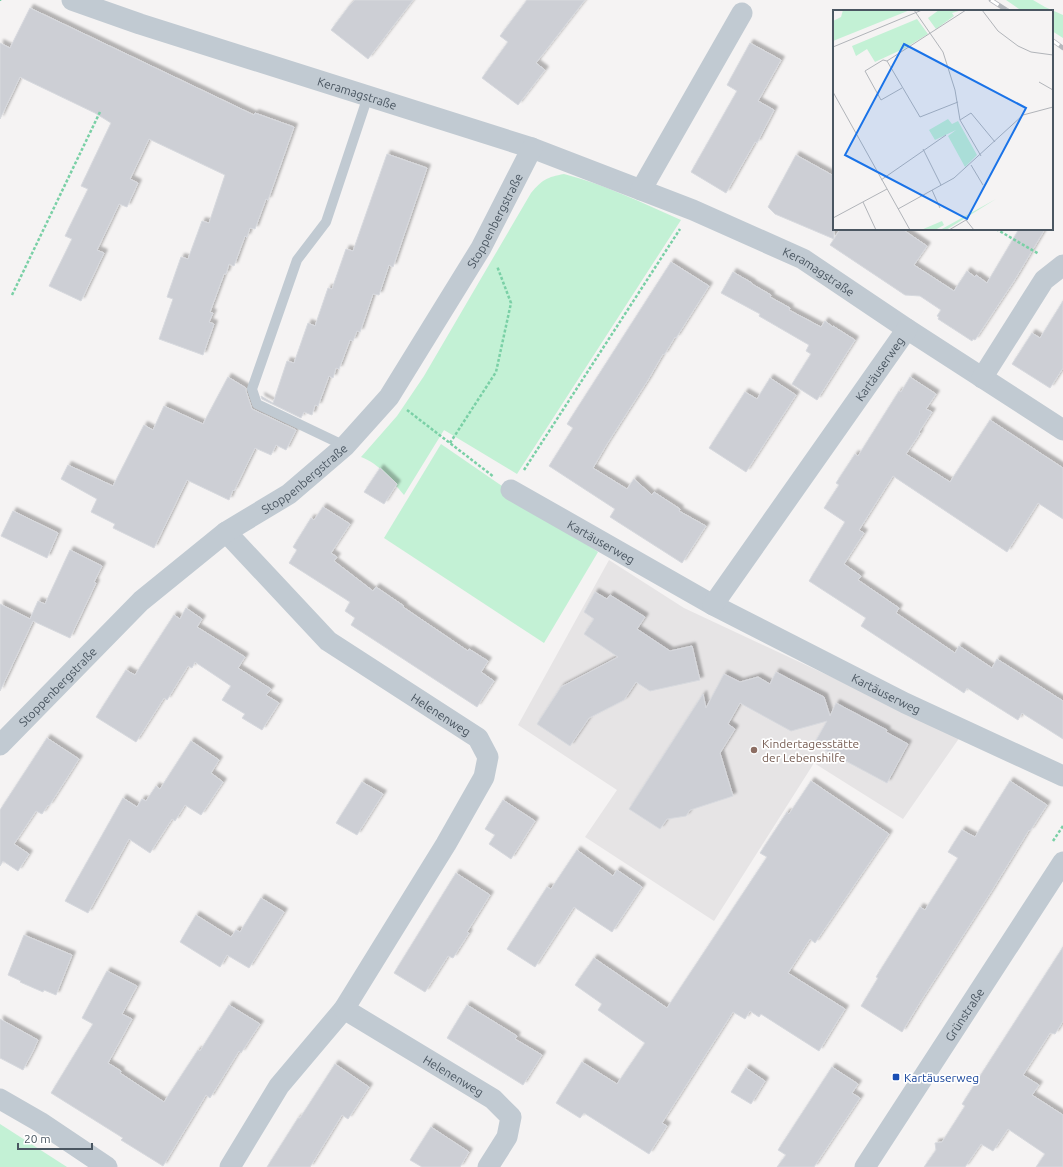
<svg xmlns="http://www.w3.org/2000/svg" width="1063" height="1167" viewBox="0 0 1063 1167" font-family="Ubuntu,sans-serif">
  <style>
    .education { fill: #e6e4e5 }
    .green { fill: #c3f1d5 }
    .building { fill: #cdcfd5; stroke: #d7d9de; filter: url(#shadow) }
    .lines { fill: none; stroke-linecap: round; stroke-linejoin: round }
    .path { stroke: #7ad0a6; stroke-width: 2.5; stroke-dasharray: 3 2; stroke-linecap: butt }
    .service { stroke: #c1cad2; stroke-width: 10 }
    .minor { stroke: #c1cad2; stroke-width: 21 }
    .rail-casing { stroke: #b5b8bd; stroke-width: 4.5 }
    .rail { stroke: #fff; stroke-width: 3; stroke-dasharray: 9; stroke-linecap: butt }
    .education-dot { fill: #8d6e63; stroke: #fff; stroke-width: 1.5 }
    .transit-dot { fill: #1a4fb4; stroke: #fff; stroke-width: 1.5 }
    .labels { text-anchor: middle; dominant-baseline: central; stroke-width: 3.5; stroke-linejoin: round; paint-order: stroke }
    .street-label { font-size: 12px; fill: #4a5661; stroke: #fff }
    .education-label { font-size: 12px; fill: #785e54; stroke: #fff; text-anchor: start }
    .transit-label { font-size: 12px; fill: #164399; stroke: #fff; text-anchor: start }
    .inset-road { fill: none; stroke: #b1b4b9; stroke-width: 1 }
    .view { fill: #1a73e8; fill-opacity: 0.15; stroke: #1a73e8; stroke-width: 2 }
    .inset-edge { fill: none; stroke: #4a5661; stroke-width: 2 }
  </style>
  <defs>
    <filter id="shadow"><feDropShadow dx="3.5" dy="-3.5" stdDeviation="1" flood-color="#0004"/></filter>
  </defs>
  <rect width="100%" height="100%" fill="#f5f3f3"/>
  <polygon class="education" points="609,560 684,608 960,737 903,819 814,763 714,921 585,837 617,790 518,725"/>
  <g class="green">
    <polygon points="1006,0 1033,0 1045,7 1063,15 1063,38 1052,31 1052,11 1022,11"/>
    <path d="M564,174C604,184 642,203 681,220L517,474L444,430L404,495C390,479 381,465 361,457L397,416L424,376L531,193C542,180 547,177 564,174Z"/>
    <polygon points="441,444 598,552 544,643 384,538"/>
    <polygon points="0,1124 67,1167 0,1167"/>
  </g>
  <g class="building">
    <polygon points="355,0 413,0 368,59 331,30 349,6"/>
    <polygon points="527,0 585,0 536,63 545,70 518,105 482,78 508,42 500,36"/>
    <polygon points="30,8 254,115 255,113 294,127 268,200 266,199 255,229 250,228 247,237 245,236 234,266 229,264 226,274 224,274 210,312 213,313 209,322 214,324 203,355 159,339 173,299 167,297 181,257 188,259 202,221 209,223 225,175 149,139 130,179 138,183 127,207 119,204 97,250 104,253 81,301 49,286 72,239 65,236 88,189 81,186 111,123 95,113 20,77 0,119 0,43 10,48"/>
    <polygon points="750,43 781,60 758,101 774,110 757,143 755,142 726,193 691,172 737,91 727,85"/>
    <polygon points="387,154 427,168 393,267 389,265 379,295 373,294 360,332 357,331 353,341 350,340 339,369 336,368 333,378 329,376 318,406 315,405 312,415 304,412 301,418 262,399 261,396 273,403 287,361 294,363 308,323 315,326 328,288 332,289 346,249 353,251"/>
    <polygon points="796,155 834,176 834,239 840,229 902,229 927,246 914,265 954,291 967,271 975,277 976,275 987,283 1019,229 1045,229 1014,281 975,340 973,339 972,341 938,319 939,317 937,316 941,310 920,296 905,295 830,245 834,239 775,214 768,207"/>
    <polygon points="671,262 709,286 676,338 675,337 664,355 663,354 648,380 607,444 593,468 627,489 634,479 652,495 654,492 680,509 679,511 706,526 682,563 610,517 615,509 549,466 573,428 567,424"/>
    <polygon points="733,272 752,283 752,284 771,295 770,297 790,308 789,310 821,327 825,321 833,327 833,326 855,340 817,400 792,384 811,354 806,351 809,345 759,316 760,314 721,293"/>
    <polygon points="1063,301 1063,368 1050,388 1012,364 1032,333 1040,338"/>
    <polygon points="228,377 246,388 246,391 252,409 296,430 286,450 276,445 271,455 255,448 234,491 233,490 229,500 187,480 154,548 113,528 115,524 91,512 97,499 61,479 68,465 113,486 144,425 153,430 164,406 203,424"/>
    <polygon points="910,377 936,394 926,409 932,412 919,432 920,433 906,454 950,482 990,420 1063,468 1063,519 1038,503 1007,552 893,476 859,530 864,533 844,564 861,576 858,580 899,608 896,613 955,653 959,646 992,668 997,659 1063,701 1063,739 1022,713 1018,720 967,688 964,693 861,626 866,618 809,581 845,522 824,508 839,485 836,483 855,454 858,456 899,391 901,392"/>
    <polygon points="770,378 796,395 746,472 709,448 745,392 757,399"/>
    <polygon points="380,468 397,484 384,504 364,492"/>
    <polygon points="323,507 350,524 331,553 337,557 334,561 373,591 376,587 404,606 403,607 468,651 469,649 488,661 481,672 494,681 477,707 351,625 355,618 345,611 350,602 289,563 297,550 293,547 311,518 314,520"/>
    <polygon points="13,511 58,533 47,558 1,536"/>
    <polygon points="70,550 102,566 94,582 96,583 70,638 33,621 0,691 0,604 30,619 38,601 45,604"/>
    <polygon points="595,592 607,599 610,595 645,617 637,629 670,651 692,646 700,680 650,691 636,682 624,700 589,718 570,746 537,724 561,687 618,657 584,634 594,619 584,612"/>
    <polygon points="186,608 202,619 197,627 245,657 238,668 271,689 266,695 279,703 262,730 242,718 245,714 222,700 231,686 195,662 192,668 188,666 167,700 164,698 136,742 96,717 126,670 135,675 174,615 180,619"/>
    <polygon points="776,672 824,697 830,716 836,703 887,730 886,732 908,744 887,783 814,744 827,721 791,731 740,703 728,724 735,729 720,753 733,796 690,810 686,816 667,819 660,829 629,809 703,694 706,708 724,674 740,682 758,677 770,684"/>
    <polygon points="47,738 79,759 49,806 48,805 42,814 36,811 14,844 29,854 18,871 3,861 0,866 0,810"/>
    <polygon points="191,741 219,760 211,773 223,782 201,815 185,805 175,821 172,819 150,853 129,839 88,913 65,901 123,798 137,807 142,799 146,801 156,786 160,789"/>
    <polygon points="811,781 889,834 815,943 810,939 788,973 845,1009 819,1051 761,1014 759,1017 750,1011 745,1019 733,1012 662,1123 667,1126 649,1154 584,1113 580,1118 556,1103 582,1062 617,1084 645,1043 598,1010 602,1004 575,985 594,958 667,1008 767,857 760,853 787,812 789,814"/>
    <polygon points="1010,781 1047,805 1030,831 1029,830 991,892 919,1004 902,1032 861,1006 878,978 876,977 920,907 925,910 958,858 948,852 962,830 975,837"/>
    <polygon points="362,782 383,794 357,835 336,823"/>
    <polygon points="503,800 535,821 511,859 489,844 495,835 485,829"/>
    <polygon points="577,850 613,876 617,870 642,887 612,932 574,907 535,967 507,949 547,887 551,889"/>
    <polygon points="456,873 490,895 467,932 469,933 453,958 448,956 425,992 394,973"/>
    <polygon points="261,898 284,912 249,968 227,955 220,967 180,942 196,915 231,937 236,930 240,932"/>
    <polygon points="24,935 72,955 56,995 44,990 43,992 20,982 21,981 8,975"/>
    <polygon points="1063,947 1063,1021 1055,1034 1050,1033 1023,1075 1039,1085 1032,1095 1063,1115 1063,1167 1036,1167 1045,1154 1008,1129 993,1151 981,1144 965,1167 924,1167 936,1150 935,1143 942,1142 965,1106 962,1104"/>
    <polygon points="107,971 137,986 122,1014 132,1019 108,1063 121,1071 120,1073 164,1102 198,1050 200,1051 229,1005 260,1024 241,1053 239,1051 210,1098 206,1095 163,1166 121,1140 123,1138 51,1093 93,1024 82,1018"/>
    <polygon points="467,1005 517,1036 515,1039 542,1055 523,1085 447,1038"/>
    <polygon points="0,1019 38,1040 33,1051 23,1070 0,1058"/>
    <polygon points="335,1064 369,1087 348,1119 342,1115 310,1167 267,1167 298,1118 300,1118"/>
    <polygon points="832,1067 858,1084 852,1093 860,1098 814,1167 777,1167 786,1155 778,1150"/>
    <polygon points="746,1068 765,1081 751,1104 731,1092"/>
    <polygon points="431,1127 469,1152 460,1167 422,1167 410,1160"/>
  </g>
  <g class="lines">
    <g class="path">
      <polyline points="0,1 0,0"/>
      <polyline points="996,229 1039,254"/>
      <polyline points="12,295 100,112"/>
      <polyline points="407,410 494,477"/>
      <polyline points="450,443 496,372 511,303 497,266"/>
      <polyline points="524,470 680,229"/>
      <polyline points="1053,841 1063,826"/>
    </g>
    <polyline class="service" points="345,446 257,404 252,389 297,260 326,222 368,96"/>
    <g class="minor">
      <path id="s1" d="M72,0L140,24L532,148L693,210L803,259L907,329L1063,430"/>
      <polyline points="641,190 742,13"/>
      <polyline points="982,378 1044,280 1063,265"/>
      <path id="s2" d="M511,490L713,605L905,703L1063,776"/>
      <path id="s3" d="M226,532L328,641L478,738L488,757L484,777L446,844L344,1009L279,1086L230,1167"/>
      <path id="s4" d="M713,605L907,329"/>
      <path id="s5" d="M0,745L141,601L226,532L289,494L345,446L389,397L481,248L532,148"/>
      <path id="s6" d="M344,1009L493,1099L511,1117L507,1137L488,1167"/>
      <polyline points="0,1099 40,1122 107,1167"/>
      <path id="s7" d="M865,1167L1063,862"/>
    </g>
    <g class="rail-casing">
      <g id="rail">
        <polyline points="991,0 1008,11"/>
        <polyline points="1052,40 1063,48"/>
      </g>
    </g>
    <use href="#rail" class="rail"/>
  </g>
  <circle class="education-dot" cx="754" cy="750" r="4"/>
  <rect class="transit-dot" x="892" y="1073" width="8" height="8" rx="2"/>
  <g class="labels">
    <g class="street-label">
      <text stroke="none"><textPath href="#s1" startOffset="300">Keramagstraße</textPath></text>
      <text stroke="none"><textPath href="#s5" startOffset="730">Stoppenbergstraße</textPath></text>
      <text stroke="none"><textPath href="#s1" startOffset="796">Keramagstraße</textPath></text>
      <text stroke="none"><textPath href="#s4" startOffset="289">Kartäuserweg</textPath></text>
      <text stroke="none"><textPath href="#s5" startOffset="406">Stoppenbergstraße</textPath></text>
      <text stroke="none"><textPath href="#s2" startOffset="104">Kartäuserweg</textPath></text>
      <text stroke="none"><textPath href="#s5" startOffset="82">Stoppenbergstraße</textPath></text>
      <text stroke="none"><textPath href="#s2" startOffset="427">Kartäuserweg</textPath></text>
      <text stroke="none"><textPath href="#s3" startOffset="284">Helenenweg</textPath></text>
      <text stroke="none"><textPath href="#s7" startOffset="182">Grünstraße</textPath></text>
      <text stroke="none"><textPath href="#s6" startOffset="128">Helenenweg</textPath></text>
    </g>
    <g class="education-label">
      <text x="762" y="743">Kindertagesstätte<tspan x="762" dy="14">der Lebenshilfe</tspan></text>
    </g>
    <g class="transit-label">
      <text x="904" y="1077">Kartäuserweg</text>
    </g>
  </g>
  <g transform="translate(833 10)">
    <rect width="220" height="220" fill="#f5f3f3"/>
    <path d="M10,0H77L0,31V11L8,7ZM106,0H129L119,3L121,6L103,19L95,8ZM84,9L95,24L72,38L42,52L34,39L23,46L19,36ZM115,109L119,114L125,111L144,145L132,157L115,126L123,120L102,130L96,120ZM163,189L113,220H107ZM109,211L111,215L102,220H88Z" fill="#c3f1d5"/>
    <path class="inset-road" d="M81,0L110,42L122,80L127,110L148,146M149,0L165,21L185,36L198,42L220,45M0,37L89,0M54,51L133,0M206,72L220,80M69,78L48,90L32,61L50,50L54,51L87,107L125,92M0,82L77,220M127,110L138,103L162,132M90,139L108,175M138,155L150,175M48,170L113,125M99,180L107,198M30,192L43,220M65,199L121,168L190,105L220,97M0,208L54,179M116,220L133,210L141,220"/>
    <path class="view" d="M71,34L193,98L134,209L12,145Z"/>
    <rect width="220" height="220" class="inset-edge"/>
  </g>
  <path d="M18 1143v6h74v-6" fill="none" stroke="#4a5661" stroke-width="2"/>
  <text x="24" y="1143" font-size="12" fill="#4a5661" stroke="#ffffff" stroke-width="3" paint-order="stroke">20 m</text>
</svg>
